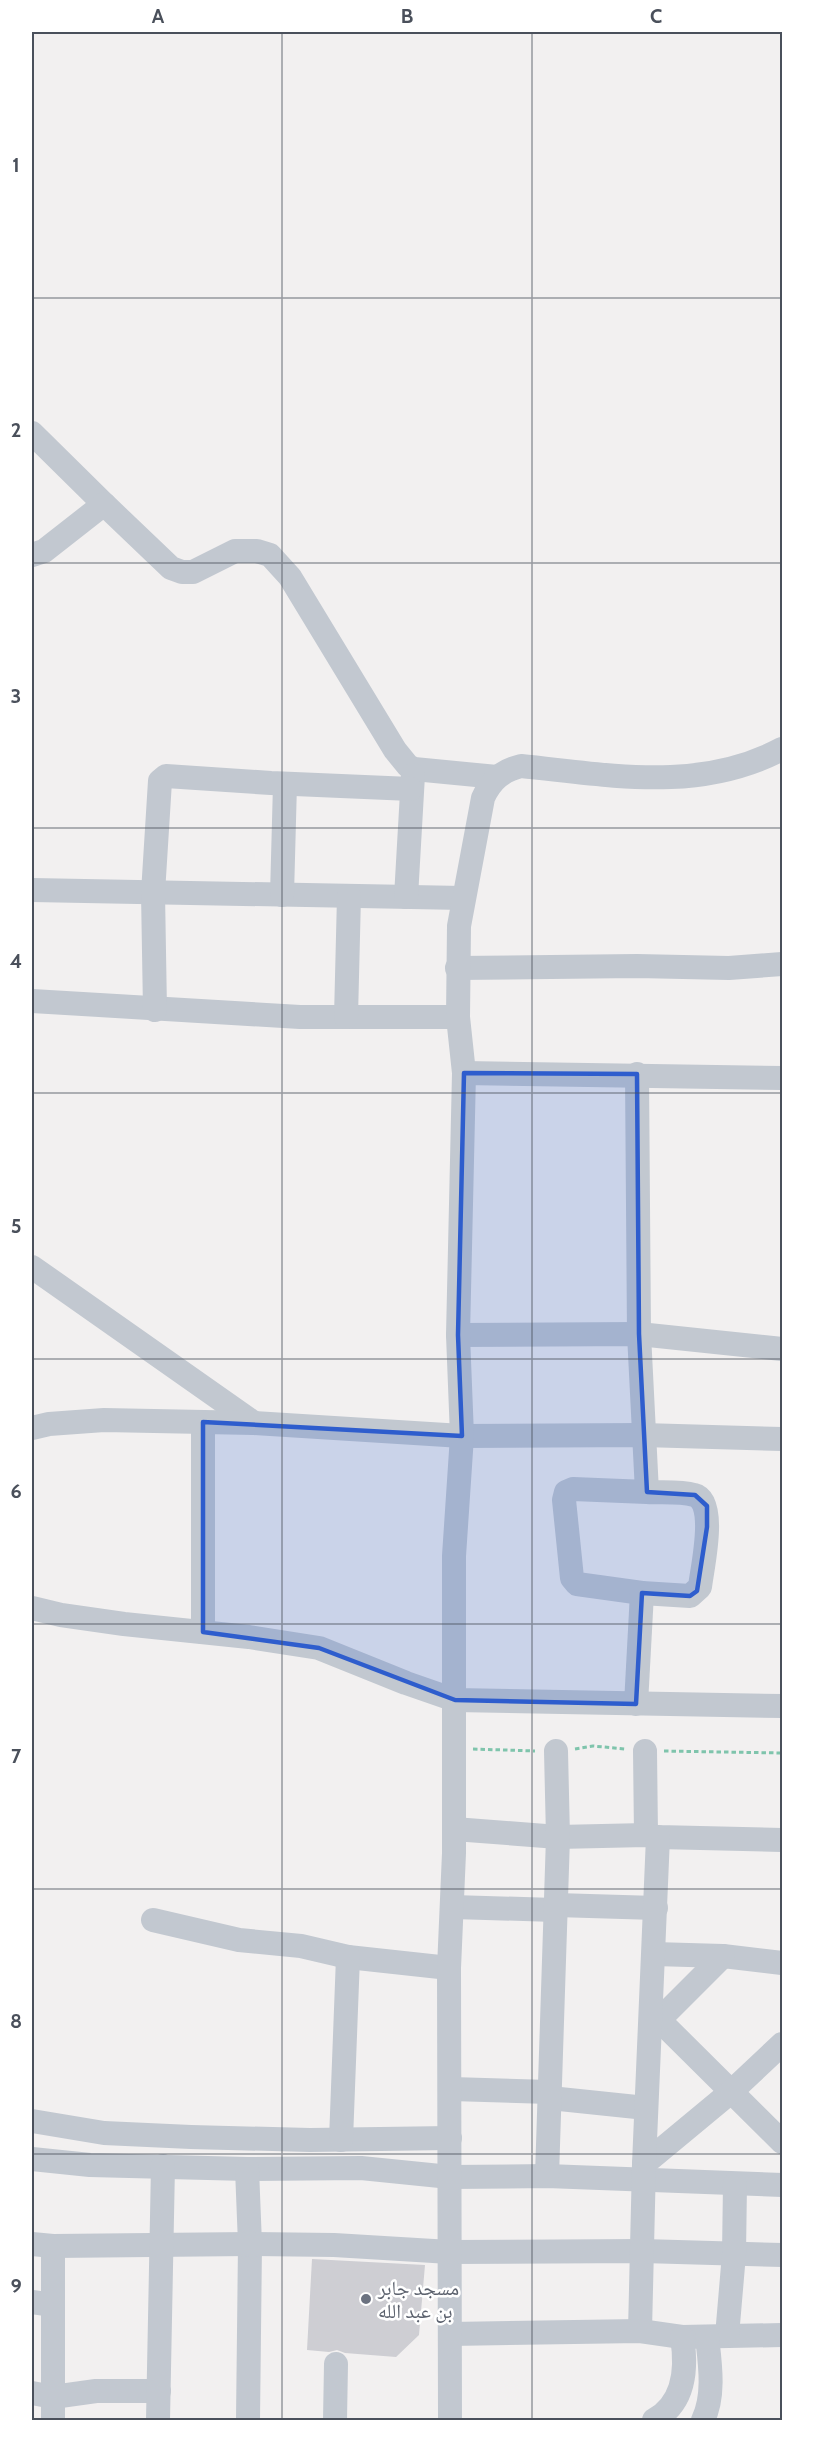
<svg xmlns="http://www.w3.org/2000/svg" width="814" height="2452" viewBox="0 0 814 2452" font-family="Cabin,'Noto Naskh Arabic',sans-serif">
  <style>
    .building { fill: #ceced3 }
    .lines { fill: none; stroke-linecap: round; stroke-linejoin: round }
    .path { stroke: #7fc4ac; stroke-width: 3; stroke-dasharray: 4.5 3; stroke-linecap: butt }
    .minor { stroke: #c2c8d0; stroke-width: 24 }
    .marked { fill: #2e5dcd; fill-opacity: 0.2; stroke: #2e5dcd; stroke-width: 4.5; stroke-linejoin: round }
    .grid { fill: none; stroke: #4a505b; stroke-width: 1.5; stroke-opacity: 0.55 }
    .worship-dot { fill: #6b7280; stroke: #fff; stroke-width: 2 }
    .labels { text-anchor: middle; dominant-baseline: central; stroke-width: 5; stroke-linejoin: round; paint-order: stroke }
    .worship-label { font-size: 20px; fill: #5b616d; stroke: #fff; text-anchor: start }
    .neatline { fill: none; stroke: #4a505b; stroke-width: 2 }
    .grid-label { font-size: 20px; text-anchor: middle; font-weight: bold; fill: #4a505b }
  </style>
  <rect width="100%" height="100%" fill="#f2f0f0"/>
  <polygon class="building" points="312,2259 425,2265 419,2335 396,2357 345,2353 337,2350 329,2352 307,2350"/>
  <g class="lines">
    <g class="path">
      <polyline points="473,1749 535,1751"/>
      <polyline points="575,1749 593,1746 625,1749"/>
      <polyline points="664,1751 782,1753"/>
    </g>
    <g class="minor">
      <polyline points="32,433 104,504"/>
      <polyline points="32,555 44,551 104,504 171,568 182,572 193,572 235,551 257,551 270,555 290,577 395,750 408,766 414,769 497,777"/>
      <polyline points="32,890 463,898"/>
      <polyline points="282,895 285,784"/>
      <polyline points="406,897 413,775"/>
      <polyline points="457,968 637,966 729,968 782,964"/>
      <polyline points="32,1001 300,1017 458,1017"/>
      <polyline points="155,1010 153,893 160,781 166,776 271,783 411,789"/>
      <polyline points="346,1017 349,896"/>
      <path d="M464,1073L458,1017L459,926L483,798C491,780 502,771 521,766C611,775 698,793 782,749"/>
      <path d="M637,1074L639,1334L647,1492L573,1489L566,1492L564,1500L572,1578L577,1584L642,1593L690,1596L700,1587C702,1568 718,1501 694,1495C680,1491 662,1493 647,1492"/>
      <polyline points="32,1267 254,1423"/>
      <polyline points="458,1335 639,1334 782,1349"/>
      <polyline points="203,1422 203,1632"/>
      <polyline points="32,1428 49,1424 104,1420 254,1423 462,1436 643,1435 782,1439"/>
      <polyline points="32,1608 61,1615 124,1624 249,1637 319,1648 406,1683 455,1700 782,1706"/>
      <polyline points="636,1704 642,1593"/>
      <polyline points="645,1751 646,1835"/>
      <polyline points="454,1829 558,1837 646,1835 658,1837 782,1840"/>
      <polyline points="556,1905 656,1908"/>
      <polyline points="453,1907 555,1910"/>
      <polyline points="153,1920 239,1940 301,1946 348,1957 449,1968"/>
      <polyline points="654,1954 723,1956 782,1963"/>
      <polyline points="651,2012 782,2142"/>
      <polyline points="659,2020 723,1956"/>
      <polyline points="451,2089 550,2092"/>
      <polyline points="550,2098 646,2108"/>
      <polyline points="32,2121 104,2133 191,2137 310,2140 450,2138"/>
      <polyline points="341,2140 348,1957"/>
      <polyline points="32,2159 90,2165 247,2169 361,2168 450,2177 547,2176 782,2185"/>
      <polyline points="644,2164 732,2091 782,2044"/>
      <polyline points="247,2169 250,2244 248,2420"/>
      <polyline points="547,2176 558,1837 556,1751"/>
      <polyline points="32,2244 53,2246 250,2244 334,2245 450,2252 643,2251 782,2255"/>
      <polyline points="32,2302 53,2305"/>
      <polyline points="640,2331 644,2164 658,1837"/>
      <polyline points="450,2334 640,2331 682,2337 782,2335"/>
      <polyline points="727,2336 734,2254 735,2184"/>
      <polyline points="32,2393 53,2397 96,2391 159,2391"/>
      <polyline points="53,2420 53,2246"/>
      <polyline points="158,2420 163,2166"/>
      <polyline points="335,2420 336,2364"/>
      <polyline points="450,2420 449,1968 454,1853 454,1556 462,1436 458,1335 464,1073 782,1078"/>
      <path d="M654,2420C685,2403 687,2368 682,2337"/>
      <path d="M703,2420C715,2396 710,2363 707,2337"/>
    </g>
  </g>
  <path class="marked" d="M464,1073L637,1074L639,1334L647,1492L695,1495L707,1506V1527L697,1591L690,1596L642,1593L636,1704L455,1700L319,1648L203,1632V1422L462,1436L458,1335Z"/>
  <path class="grid" d="M282,32V2420M532,32V2420M32,298H782M32,563H782M32,828H782M32,1093H782M32,1359H782M32,1624H782M32,1889H782M32,2154H782"/>
  <circle class="worship-dot" cx="366" cy="2299" r="6"/>
  <g class="labels">
    <g class="worship-label">
      <text x="378" y="2288">مسجد جابر<tspan x="378" dy="23">بن عبد الله</tspan></text>
    </g>
  </g>
  <rect width="814" height="2452" fill="none" stroke="#ffffff" stroke-width="66"/>
  <rect x="33" y="33" width="748" height="2386" class="neatline"/>
  <g class="grid-label">
    <text x="158" y="23">A</text>
    <text x="407" y="23">B</text>
    <text x="656" y="23">C</text>
    <text x="16" y="172">1</text>
    <text x="16" y="437">2</text>
    <text x="16" y="703">3</text>
    <text x="16" y="968">4</text>
    <text x="16" y="1233">5</text>
    <text x="16" y="1498">6</text>
    <text x="16" y="1763">7</text>
    <text x="16" y="2028">8</text>
    <text x="16" y="2293">9</text>
  </g>
</svg>
